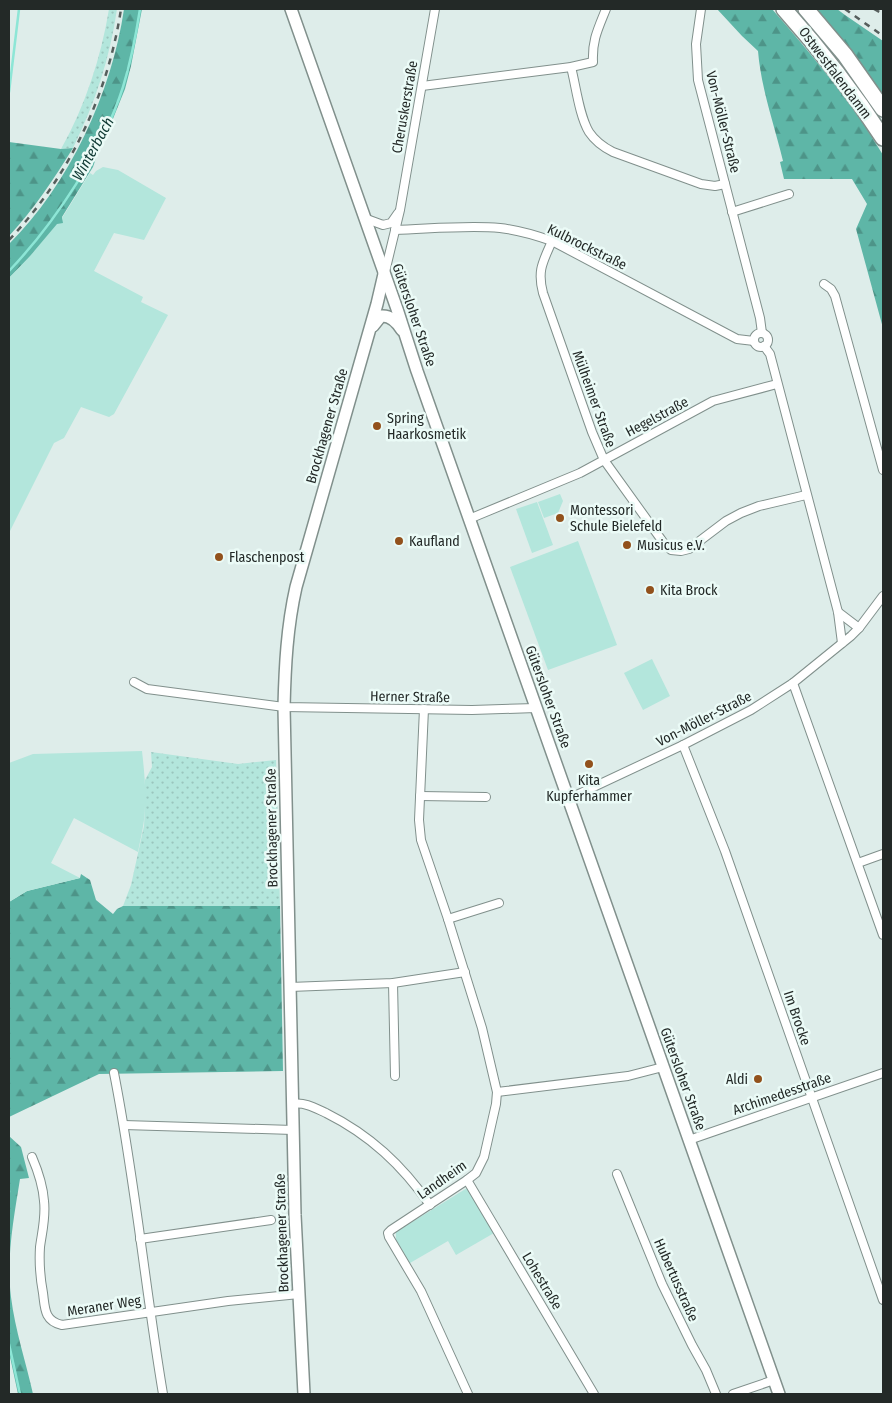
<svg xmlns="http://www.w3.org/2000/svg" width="892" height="1403" viewBox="0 0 892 1403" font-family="'Fira Sans Condensed',sans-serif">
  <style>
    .grass { fill: url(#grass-dots) }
    .forest { fill: url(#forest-firs) }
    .park { fill: #b3e6dc }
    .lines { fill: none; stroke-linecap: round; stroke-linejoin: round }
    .stream { stroke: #8de6d6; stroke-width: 2.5 }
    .street-casing { stroke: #81908c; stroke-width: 10 }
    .secondary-casing { stroke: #81908c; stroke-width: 14 }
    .highway-casing { stroke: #81908c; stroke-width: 18 }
    .street { stroke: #fff; stroke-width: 8 }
    .secondary { stroke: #fff; stroke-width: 11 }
    .highway { stroke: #fff; stroke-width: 15 }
    .rail { stroke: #565e5c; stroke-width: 2.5; stroke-dasharray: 6 6; stroke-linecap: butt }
    .poi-dot { fill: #92511c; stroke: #ebfbf7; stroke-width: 2 }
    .labels { text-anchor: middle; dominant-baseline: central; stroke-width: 5; stroke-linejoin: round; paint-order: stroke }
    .street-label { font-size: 14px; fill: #232927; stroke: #ebfbf7 }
    .poi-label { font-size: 14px; fill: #232927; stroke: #ebfbf7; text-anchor: start }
    .water-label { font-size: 15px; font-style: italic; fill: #0f3933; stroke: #ebfbf7 }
  </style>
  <defs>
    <pattern id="grass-dots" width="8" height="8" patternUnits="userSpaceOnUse" patternTransform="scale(1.25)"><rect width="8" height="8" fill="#b3e6dc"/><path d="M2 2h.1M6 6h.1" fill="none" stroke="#9ac5bd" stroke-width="1.8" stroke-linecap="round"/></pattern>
    <pattern id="forest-firs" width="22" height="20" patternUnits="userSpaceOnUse" patternTransform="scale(1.25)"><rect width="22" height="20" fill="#5eb6a7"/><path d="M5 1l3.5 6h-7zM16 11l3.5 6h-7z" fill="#4d9488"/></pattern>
  </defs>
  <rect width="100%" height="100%" fill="#deedea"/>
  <g class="grass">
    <path d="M109,9H117C110,58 95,103 73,148L61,149C85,106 101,58 109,9Z"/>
    <polygon points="151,752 238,764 276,760 280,906 123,906 131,885 144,826 145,807 145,780 152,767"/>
  </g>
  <g class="forest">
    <path d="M124,9H142L131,66L125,89L106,136L100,146L93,167L62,217L64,223L9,278V244C69,185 112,92 124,9Z"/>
    <path d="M717,9H772C812,55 852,102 883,155V328L856,229L867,204L852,179H784L780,162L783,161C774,124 761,88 758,51L742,36Z"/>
    <polygon points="816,9 837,9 845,15 883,41 883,96 865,70"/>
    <path d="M9,142L61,149L73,148C54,179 34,209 9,236Z"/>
    <polygon points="81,874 90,880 96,900 113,914 117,909 123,906 280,906 283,1071 99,1074 9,1117 9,902 27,891 80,878"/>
    <path d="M9,1136L21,1147L29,1178L20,1179C14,1217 6,1258 11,1297C15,1330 26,1362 33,1394H18L9,1352Z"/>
  </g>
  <g class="park">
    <polygon points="103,167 118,170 166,198 144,240 114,233 94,271 143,297 141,302 168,315 114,414 109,417 81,407 64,438 54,443 9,533 9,278 30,256 57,224 63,223 62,218 90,173 93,175 96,171"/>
    <polygon points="560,494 563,501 558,513 544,518 538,502"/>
    <polygon points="537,502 553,545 532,553 516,509"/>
    <polygon points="578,541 617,645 548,670 510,567"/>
    <polygon points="652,659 670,696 643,710 624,673"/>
    <path d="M142,751C144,769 146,788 145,806C145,821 141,837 138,852L74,818L51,863L80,878L27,891L9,902V763L33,754Z"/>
    <polygon points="467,1188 494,1233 456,1255 448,1241 410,1263 396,1240 396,1232"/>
  </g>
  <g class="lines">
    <g class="stream">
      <polyline points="9,92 19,9"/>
      <path d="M9,271C55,223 103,150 123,87C131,61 136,35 140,9"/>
      <polyline points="9,1191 9,1192"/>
      <polyline points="9,1344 20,1394"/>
    </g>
    <g class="street-casing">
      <g id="street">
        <polyline points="701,9 696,44 698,80 760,318 762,333"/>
        <path d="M571,67C576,86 579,115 589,132C595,141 603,147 613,152L701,184L715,186L725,184"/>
        <path d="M422,86L571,67L593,62C592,40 598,29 606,9"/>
        <polyline points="732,212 789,194"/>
        <polyline points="364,218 383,225 391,223 398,213"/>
        <path d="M395,230C429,229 466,225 500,228C518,230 535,235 552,241L737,339L754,341"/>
        <path d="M552,241C543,262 537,270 543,293L592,432L604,460L663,542L671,550L681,551L689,549L726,521L741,513L759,506L806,495"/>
        <polyline points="385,272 400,210 435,9"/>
        <polyline points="824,284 831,289 835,296 883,470"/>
        <circle cx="761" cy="340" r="7"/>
        <polyline points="764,346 770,354 838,612 842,643"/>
        <polyline points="469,519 580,473 713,401 777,384"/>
        <polyline points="838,612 859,628"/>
        <polyline points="134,682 147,689 284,707 472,710 536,708"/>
        <polyline points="793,683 883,935"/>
        <polyline points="424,709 419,820 421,840 448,919 482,1028 497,1092 496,1104 484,1157 476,1173 467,1180 391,1230 388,1233 389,1237 421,1291 468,1394"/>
        <polyline points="683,745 725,851 883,1300"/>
        <polyline points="420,796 486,797"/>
        <polyline points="568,799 683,745 751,710 793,683 851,636 859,628 883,596"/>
        <polyline points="858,863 883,854"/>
        <polyline points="448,919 499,903"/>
        <polyline points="393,983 395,1076"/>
        <polyline points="290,987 393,983 465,972"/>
        <path d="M114,1073C135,1179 145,1287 163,1394"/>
        <polyline points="497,1092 628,1076 663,1067"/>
        <path d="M293,1104C305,1102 315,1108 326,1113C370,1135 402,1165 430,1205"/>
        <polyline points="124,1125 293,1130"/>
        <polyline points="689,1140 883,1073"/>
        <path d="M32,1157C38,1171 43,1186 44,1201C46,1217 42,1232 40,1247C39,1263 40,1277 43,1293C45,1308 44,1321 62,1325L228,1301L299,1294"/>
        <polyline points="617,1174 662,1284 692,1345 706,1370 716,1394"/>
        <polyline points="467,1180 594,1394"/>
        <polyline points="140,1239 271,1220"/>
        <polyline points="733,1394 774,1380"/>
      </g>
    </g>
    <g class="secondary-casing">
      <g id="secondary">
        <polyline points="291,9 397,309 417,371 779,1394"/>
        <path d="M373,326L381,316C390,315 397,322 402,330"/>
        <path d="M304,1394L295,1215L284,707C285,666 287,627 296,587L377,304L384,274"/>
      </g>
    </g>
    <g class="highway-casing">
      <g id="highway">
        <path d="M784,9C820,49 854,93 883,138"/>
        <polyline points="806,9 845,55 883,109"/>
      </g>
    </g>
    <use href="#street" class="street"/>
    <use href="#secondary" class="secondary"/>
    <use href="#highway" class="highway"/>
    <g class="rail">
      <polyline points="845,9 883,36"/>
      <polyline points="874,9 883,14"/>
      <path d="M9,240C69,177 108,95 121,9"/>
    </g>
  </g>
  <g class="poi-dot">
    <circle cx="377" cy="426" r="5"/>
    <circle cx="560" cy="518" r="5"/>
    <circle cx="399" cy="541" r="5"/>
    <circle cx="627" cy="545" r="5"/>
    <circle cx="219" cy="557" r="5"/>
    <circle cx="650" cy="590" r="5"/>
    <circle cx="589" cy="764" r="5"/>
    <circle cx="758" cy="1079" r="5"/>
  </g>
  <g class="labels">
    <g class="street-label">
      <text transform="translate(835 73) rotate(53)">Ostwestfalendamm</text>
      <text transform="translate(405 107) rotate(-80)">Cheruskerstraße</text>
      <text transform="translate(723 122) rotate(76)">Von-Möller-Straße</text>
      <text transform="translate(587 247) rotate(26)">Kulbrockstraße</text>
      <text transform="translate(414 315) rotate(71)">Gütersloher Straße</text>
      <text transform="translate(594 399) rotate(70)">Mülheimer Straße</text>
      <text transform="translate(657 417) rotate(-28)">Hegelstraße</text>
      <text transform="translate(327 426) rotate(-74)">Brockhagener Straße</text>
      <text transform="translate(410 697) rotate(1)">Herner Straße</text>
      <text transform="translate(548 697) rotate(70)">Gütersloher Straße</text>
      <text transform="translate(704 719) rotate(-27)">Von-Möller-Straße</text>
      <text transform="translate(272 828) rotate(-91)">Brockhagener Straße</text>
      <text transform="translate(797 1018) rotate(71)">Im Brocke</text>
      <text transform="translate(683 1079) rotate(70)">Gütersloher Straße</text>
      <text transform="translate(782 1094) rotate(-19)">Archimedesstraße</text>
      <text transform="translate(442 1180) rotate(-35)">Landheim</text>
      <text transform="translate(282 1233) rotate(-92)">Brockhagener Straße</text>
      <text transform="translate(676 1280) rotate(66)">Hubertusstraße</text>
      <text transform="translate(542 1281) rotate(59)">Lohestraße</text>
      <text transform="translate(104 1306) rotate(-9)">Meraner Weg</text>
    </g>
    <g class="poi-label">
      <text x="387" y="418">Spring<tspan x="387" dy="16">Haarkosmetik</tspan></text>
      <text x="570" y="510">Montessori<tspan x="570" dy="16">Schule Bielefeld</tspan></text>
      <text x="409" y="541">Kaufland</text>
      <text x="637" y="545">Musicus e.V.</text>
      <text x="229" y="557">Flaschenpost</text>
      <text x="660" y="590">Kita Brock</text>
      <text x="589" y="780" text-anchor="middle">Kita<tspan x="589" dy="16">Kupferhammer</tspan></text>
      <text x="748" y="1079" text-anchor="end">Aldi</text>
    </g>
    <g class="water-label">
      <text transform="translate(93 149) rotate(-61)">Winterbach</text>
    </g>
  </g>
  <rect width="892" height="1403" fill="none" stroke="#232927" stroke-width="20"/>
</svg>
